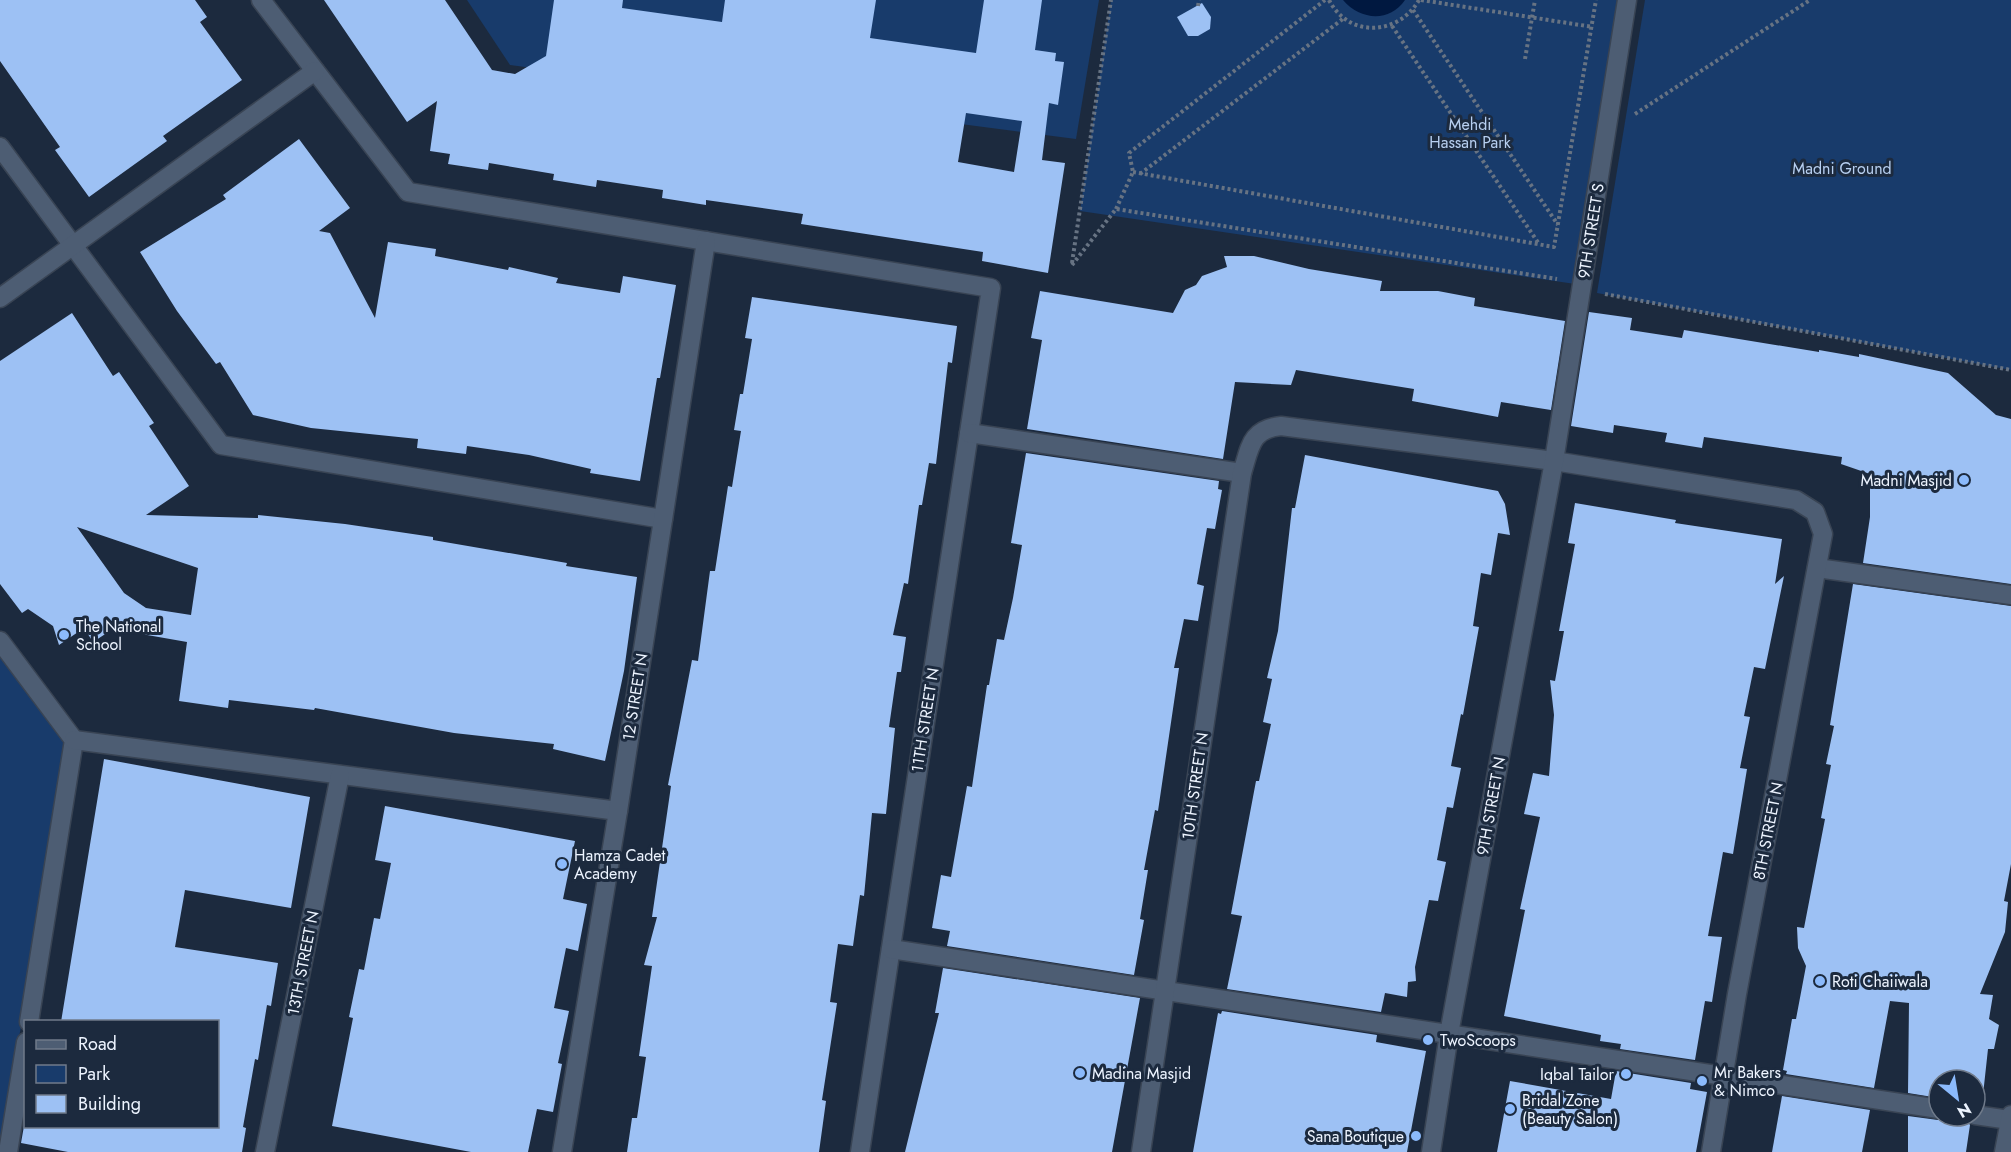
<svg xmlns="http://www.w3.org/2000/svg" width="2011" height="1152" viewBox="0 0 2011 1152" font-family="Jost,sans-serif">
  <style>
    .green { fill: #183b6b }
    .water { fill: #001840 }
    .building { fill: #9dc1f4; fill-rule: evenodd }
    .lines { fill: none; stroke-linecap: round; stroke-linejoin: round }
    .minor-casing { stroke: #394454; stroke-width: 21 }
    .path { stroke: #677383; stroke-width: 4; stroke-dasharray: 3 3; stroke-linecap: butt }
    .minor { stroke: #4d5d73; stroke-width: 18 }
    .poi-dot { fill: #8bbafc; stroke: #1c2a3e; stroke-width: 2 }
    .labels { text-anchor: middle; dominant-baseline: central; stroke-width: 6; stroke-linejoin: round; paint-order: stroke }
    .park-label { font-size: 16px; fill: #b7cff0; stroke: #1c2a3e }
    .street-label { font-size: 16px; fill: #edf4ff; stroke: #1c2a3e }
    .poi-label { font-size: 16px; fill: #edf4ff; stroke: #1c2a3e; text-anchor: start }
  </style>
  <rect width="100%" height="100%" fill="#1c2a3e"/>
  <g class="green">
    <polygon points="467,0 1099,0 1076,139 510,65"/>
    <polygon points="1111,0 1627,0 1582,285 1080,211"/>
    <polygon points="1645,0 2011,0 2011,370 1597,293"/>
    <polygon points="0,641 74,740 0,1140"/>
  </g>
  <path class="water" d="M1343,0H1405C1389,23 1360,20 1343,0Z"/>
  <g class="building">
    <polygon points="0,0 195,0 207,17 200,22 242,80 163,136 167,141 89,197 55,150 60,147 0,61"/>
    <path d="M324,0H445L492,70L515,74L546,56L554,0H623L622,8L722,22L725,0H876L870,38L976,53L984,0H1042L1035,50L1056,53L1055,61L1064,62L1058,105L1049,103L1042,160L1065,163L1048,273L982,261L983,252L801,224L803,214L706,200V205L662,198L663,190L597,180L596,187L553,180L554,174L489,163L488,170L448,164L450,154L430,151L437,101L407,122ZM966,113L1022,121L1014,172L958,162Z"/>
    <polygon points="1202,3 1211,17 1210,29 1198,36 1188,36 1177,17"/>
    <polygon points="299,139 350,208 319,231 330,233 375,318 388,242 436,249 435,256 508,270 509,267 558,278 556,283 620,293 623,276 676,285 660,378 657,378 640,481 590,473 591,469 529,455 467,446 466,454 417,448 418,439 311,428 253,415 220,362 216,364 177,311 140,252 226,199 223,195"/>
    <polygon points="1224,256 1254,256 1309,269 1382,281 1380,291 1438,291 1475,298 1474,306 1565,321 1551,410 1501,402 1498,417 1412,401 1414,389 1296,370 1291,385 1235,382 1223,459 1027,429 1042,340 1031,338 1040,291 1173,313 1185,290 1196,285 1202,276 1227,267"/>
    <polygon points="752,297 957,326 952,363 948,362 936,464 929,463 922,505 919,505 908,584 904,583 893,635 906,637 901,672 897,672 889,727 895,728 886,814 872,813 864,896 860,895 853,946 838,944 830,1002 837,1003 822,1100 826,1101 819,1152 627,1152 632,1118 637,1118 646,1057 639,1056 652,966 644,965 657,917 652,917 671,786 668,785 692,660 698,661 710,571 715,571 728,486 732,487 741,431 734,430 740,394 743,394 752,339 745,338"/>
    <polygon points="1589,312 1632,318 1630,330 1682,338 1684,330 1819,352 1819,350 1859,357 1859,354 1948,373 1996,415 2011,419 2011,584 1863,563 1870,517 1870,474 1841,464 1842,457 1704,437 1702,448 1665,442 1667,433 1614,425 1613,433 1571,426"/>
    <path d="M72,313L113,376L119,372L154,423L149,426L189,486L146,515L258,518V515L345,524L433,537V540L567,563L566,566L637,577L624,671L605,761L553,749L554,744L454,733L315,708L314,710L229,700L228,708L179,701L187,642L113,629L93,642L84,628L59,645L53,626L28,609L22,613L0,584V361ZM77,527L198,568L191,615L146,608L124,593Z"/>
    <polygon points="1026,453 1219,481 1218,489 1222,490 1215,529 1207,528 1197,584 1204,586 1198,621 1184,619 1174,668 1179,668 1158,811 1155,810 1144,870 1148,870 1140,919 1144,920 1134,975 947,946 950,931 932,928 941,875 951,877 967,786 972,787 987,685 989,685 997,639 1004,640 1013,598 1022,545 1011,543"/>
    <polygon points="1305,455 1498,491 1505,504 1510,535 1498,533 1491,575 1481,573 1473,626 1479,627 1463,715 1461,714 1451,766 1461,768 1453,808 1447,807 1437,860 1446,862 1438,901 1429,900 1415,967 1416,981 1408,982 1407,997 1385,993 1381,1012 1227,989 1242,916 1231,914 1256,781 1259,781 1271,724 1263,722 1272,679 1267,678 1278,631 1292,508 1295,508"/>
    <polygon points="1575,503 1676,520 1675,523 1782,539 1775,584 1784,576 1765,669 1754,667 1744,716 1750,717 1740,768 1747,769 1733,854 1723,852 1708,936 1722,937 1712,1002 1705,1001 1695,1060 1620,1049 1621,1044 1600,1041 1601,1035 1504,1016 1525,910 1520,909 1540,817 1524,814 1533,773 1549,776 1554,715 1550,680 1555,681 1564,631 1559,631 1575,544 1568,543"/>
    <polygon points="1853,584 2011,606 2011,864 2004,901 2008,902 2005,932 1980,994 1993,995 1989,1019 1999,1025 1994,1049 1988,1049 1982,1104 1975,1103 1975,1080 1939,1080 1939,1098 1908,1093 1909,1003 1890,1001 1874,1088 1786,1074 1787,1071 1783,1070 1792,1019 1796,1019 1806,966 1798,948 1797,927 1804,928 1825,819 1821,818 1831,765 1826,764 1834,726 1830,725"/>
    <polygon points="104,759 310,797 291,908 185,890 175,947 278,963 271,1006 267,1005 258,1060 255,1059 243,1127 246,1128 242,1152 68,1152 21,1143 24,1126 218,1126 218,1022 61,1022"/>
    <polygon points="385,806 575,841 563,899 587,904 578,951 566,948 554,1008 569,1011 558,1063 562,1064 553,1112 537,1109 528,1152 471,1152 332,1126 353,1018 349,1017 359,969 364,970 374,918 380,919 391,863 375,860"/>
    <polygon points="943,968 1140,998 1112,1152 905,1152 939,1013 935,1013"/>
    <polygon points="1222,1011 1377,1035 1376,1042 1426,1051 1407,1152 1193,1152 1218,1013 1221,1014"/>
    <polygon points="1616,1071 1691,1083 1690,1089 1707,1092 1696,1152 1497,1152 1510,1081 1611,1099"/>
    <polygon points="1782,1096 1870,1110 1862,1152 1772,1152"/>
    <polygon points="1908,1116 1938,1120 1948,1116 1964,1116 1970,1125 1966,1152 1908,1152"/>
  </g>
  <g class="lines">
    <g class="minor-casing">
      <g id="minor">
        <polyline points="261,0 408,192 991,288 860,1152"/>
        <polyline points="0,147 221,445 663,519"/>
        <polyline points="0,298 315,71"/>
        <polyline points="969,433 1242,473"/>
        <polyline points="1817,568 2011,595"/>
        <polyline points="0,641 74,740 29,1022"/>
        <polyline points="74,740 618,811"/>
        <polyline points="891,949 1939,1109"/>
        <polyline points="1975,1115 2010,1120"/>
        <polyline points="8,1152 26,1042"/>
        <polyline points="265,1152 340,775"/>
        <polyline points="562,1152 618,811 706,241"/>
        <path d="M1141,1152L1242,473C1250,448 1250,429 1281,426L1554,461L1796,500L1815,512L1823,534L1737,994L1711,1152"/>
        <polyline points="1431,1152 1449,1034 1554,461 1627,0"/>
        <polyline points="2004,1152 2011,1115"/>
      </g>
    </g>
    <g class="path">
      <path d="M1329,0C1349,39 1399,35 1419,0"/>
      <polyline points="1421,0 1593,27"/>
      <polyline points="1198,6 1199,0"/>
      <polyline points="1413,10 1558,225"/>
      <polyline points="1392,26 1539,244"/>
      <polyline points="1525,59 1535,0"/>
      <polyline points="1635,114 1810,0"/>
      <polyline points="1133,172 1554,247 1596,0"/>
      <polyline points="1140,174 1344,18"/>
      <polyline points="1116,209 1133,172 1129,153 1325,0"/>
      <polyline points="1072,263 1111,0"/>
      <polyline points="1072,265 1116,209 1557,279"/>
      <polyline points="1605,294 2011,370"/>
    </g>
    <use href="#minor" class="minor"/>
  </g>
  <g class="poi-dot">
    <circle cx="1964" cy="480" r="6"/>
    <circle cx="64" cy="635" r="6"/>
    <circle cx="562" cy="864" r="6"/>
    <circle cx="1820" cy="981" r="6"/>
    <circle cx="1428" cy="1040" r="6"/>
    <circle cx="1080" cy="1073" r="6"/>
    <circle cx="1626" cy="1074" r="6"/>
    <circle cx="1702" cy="1081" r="6"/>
    <circle cx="1510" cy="1109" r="6"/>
    <circle cx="1416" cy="1136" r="6"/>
  </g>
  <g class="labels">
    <g class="park-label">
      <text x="1470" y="124">Mehdi<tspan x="1470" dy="18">Hassan Park</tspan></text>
      <text x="1842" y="168">Madni Ground</text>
    </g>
    <g class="street-label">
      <text transform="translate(1591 231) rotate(-81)">9TH STREET S</text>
      <text transform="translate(635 697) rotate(-81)">12 STREET N</text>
      <text transform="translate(925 720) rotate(-81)">11TH STREET N</text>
      <text transform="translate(1195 786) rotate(-82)">10TH STREET N</text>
      <text transform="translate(1491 806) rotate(-80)">9TH STREET N</text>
      <text transform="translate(1768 831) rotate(-79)">8TH STREET N</text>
      <text transform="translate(303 963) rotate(-79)">13TH STREET N</text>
    </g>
    <g class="poi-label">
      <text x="1952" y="480" text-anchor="end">Madni Masjid</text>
      <text x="76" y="626">The National<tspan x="76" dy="18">School</tspan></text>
      <text x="574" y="855">Hamza Cadet<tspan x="574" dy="18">Academy</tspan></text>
      <text x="1832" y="981">Roti Chaiiwala</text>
      <text x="1440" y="1040">TwoScoops</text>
      <text x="1714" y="1072">Mr Bakers<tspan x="1714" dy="18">&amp; Nimco</tspan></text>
      <text x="1092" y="1073">Madina Masjid</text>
      <text x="1614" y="1074" text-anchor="end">Iqbal Tailor</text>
      <text x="1522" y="1100">Bridal Zone<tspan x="1522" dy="18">(Beauty Salon)</tspan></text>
      <text x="1404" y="1136" text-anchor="end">Sana Boutique</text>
    </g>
  </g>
  <rect x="24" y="1020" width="195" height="108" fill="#1c2a3e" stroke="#707b8b" stroke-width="1.5"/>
  <rect x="36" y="1040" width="30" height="9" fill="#4d5d73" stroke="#707b8b" stroke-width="1.5"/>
  <text x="78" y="1050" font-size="18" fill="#edf4ff">Road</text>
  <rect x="36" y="1065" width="30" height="18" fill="#183b6b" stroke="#707b8b" stroke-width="1.5"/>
  <text x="78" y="1080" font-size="18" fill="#edf4ff">Park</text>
  <rect x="36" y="1095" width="30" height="18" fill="#9dc1f4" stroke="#707b8b" stroke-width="1.5"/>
  <text x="78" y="1110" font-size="18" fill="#edf4ff">Building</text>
  <g transform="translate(1957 1098) rotate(150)"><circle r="28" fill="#1c2a3e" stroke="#707b8b" stroke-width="1.5"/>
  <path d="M0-4.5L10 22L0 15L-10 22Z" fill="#8bbafc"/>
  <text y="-9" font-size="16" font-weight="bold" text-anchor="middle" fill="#edf4ff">N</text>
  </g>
</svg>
